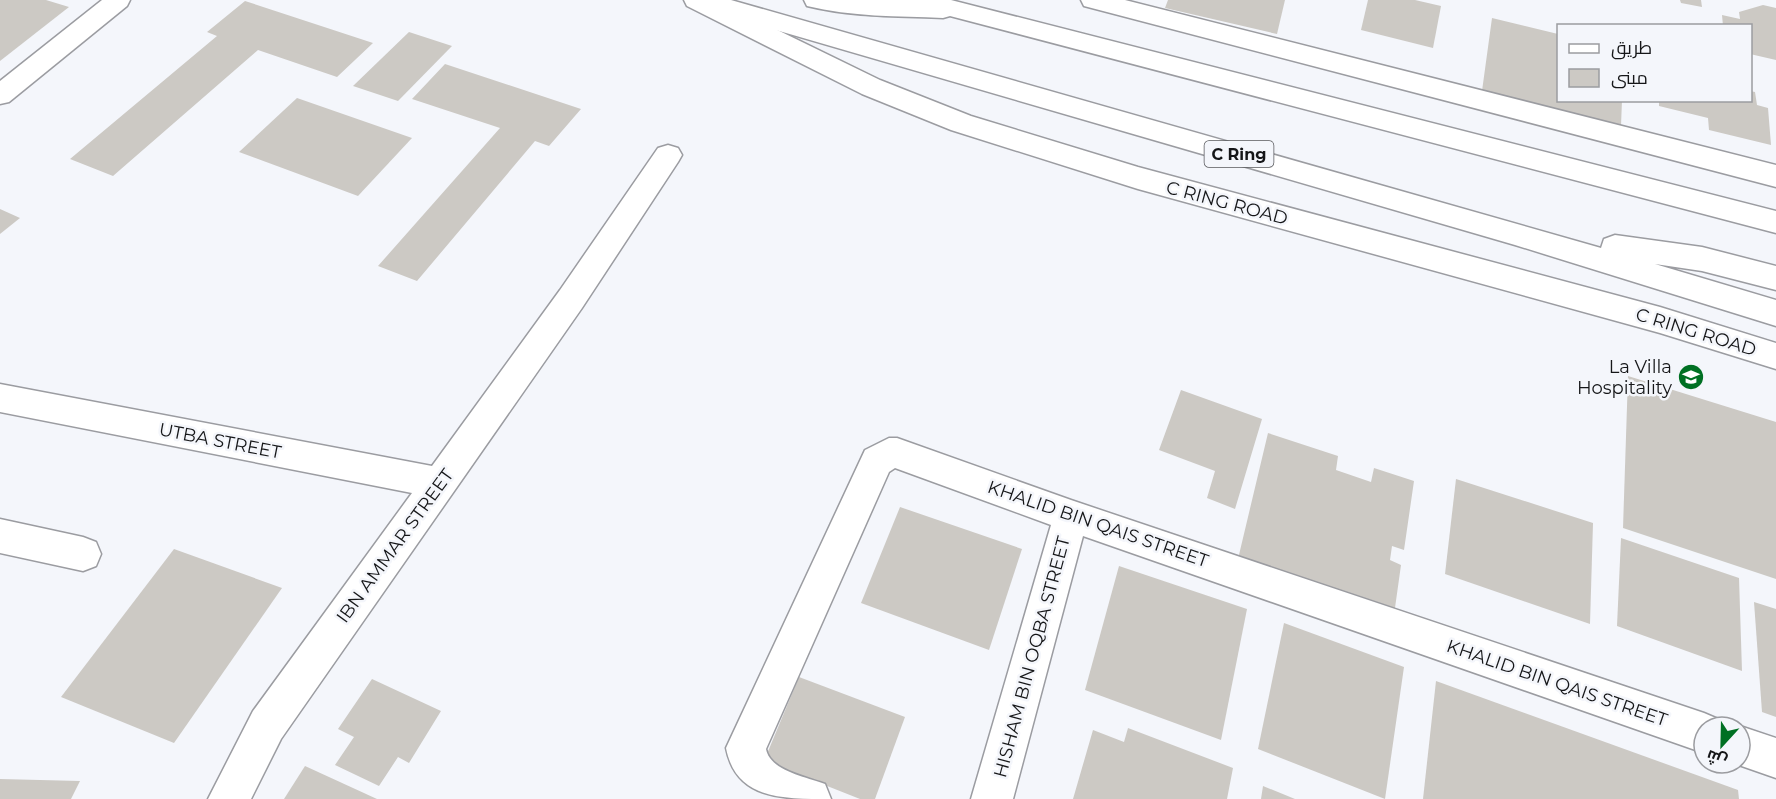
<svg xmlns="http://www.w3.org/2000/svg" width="1776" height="799" viewBox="0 0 1776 799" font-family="Montserrat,Cairo,sans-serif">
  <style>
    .building { fill: #ccc9c4 }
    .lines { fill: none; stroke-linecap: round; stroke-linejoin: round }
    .minor-casing { stroke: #9b9ca1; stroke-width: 3 }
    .highway-casing { stroke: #9b9ca1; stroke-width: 3 }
    .minor { fill: #fff; fill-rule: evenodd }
    .highway { fill: #fff; fill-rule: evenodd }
    .labels { text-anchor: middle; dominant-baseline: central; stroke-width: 5; stroke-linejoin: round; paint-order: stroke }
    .shield { fill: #f4f6fb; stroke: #58595c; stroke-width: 1.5 }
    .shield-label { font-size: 16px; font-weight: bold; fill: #151618 }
    .street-label { font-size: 18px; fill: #151618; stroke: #f4f6fb }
    .poi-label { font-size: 18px; fill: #151618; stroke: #f4f6fb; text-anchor: end }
  </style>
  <rect width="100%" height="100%" fill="#f4f6fb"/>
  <g class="building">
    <polygon points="0,0 46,0 69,7 0,61"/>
    <polygon points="1168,0 1285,0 1277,34 1165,8"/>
    <polygon points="1368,0 1415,0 1441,6 1433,48 1361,30"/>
    <polygon points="1680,0 1701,0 1702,7 1681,3"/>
    <polygon points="245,1 373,43 337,77 258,50 113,176 70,159 217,36 207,32"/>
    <polygon points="1763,5 1776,8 1776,60 1750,54 1750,26 1723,26 1722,15 1740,19 1739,12"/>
    <polygon points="1492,18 1558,34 1558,100 1622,100 1621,126 1482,91"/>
    <polygon points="409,32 452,46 398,101 353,86"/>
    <polygon points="445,64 581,109 549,146 535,141 417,281 378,266 500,128 412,99"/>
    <polygon points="1750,91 1755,92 1757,105 1768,108 1771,145 1709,130 1708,118 1659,106 1659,100 1750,100"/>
    <polygon points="297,98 412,138 358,196 239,152"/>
    <polygon points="0,209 20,218 0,234"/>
    <polygon points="1628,376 1776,422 1776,579 1623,528"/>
    <polygon points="1181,390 1262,419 1235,509 1207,498 1215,471 1159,450"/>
    <polygon points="1268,433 1338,456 1336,470 1371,482 1374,468 1414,481 1404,550 1392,546 1390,560 1401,565 1394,615 1238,559"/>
    <polygon points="1456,479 1593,523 1590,624 1445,574"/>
    <polygon points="900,507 1022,549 989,650 861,603"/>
    <polygon points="1621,538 1739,578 1742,671 1617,626"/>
    <polygon points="174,549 282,588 174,743 61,697"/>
    <polygon points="1119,566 1247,609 1221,740 1085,690"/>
    <polygon points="1754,602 1776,609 1776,717 1762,712"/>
    <polygon points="1284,623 1404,667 1385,799 1258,749"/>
    <polygon points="799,677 905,717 875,799 860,799 764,761"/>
    <polygon points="372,679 441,711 409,763 398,757 379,786 335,765 354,737 338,729"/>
    <polygon points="1436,681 1738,790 1739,799 1423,799"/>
    <polygon points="1128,728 1233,768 1227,799 1073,799 1093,730 1124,742"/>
    <polygon points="305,766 377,799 284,799"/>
    <polygon points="0,779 80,781 71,799 0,799"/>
    <polygon points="1263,786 1295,799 1261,799"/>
  </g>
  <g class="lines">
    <g class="minor-casing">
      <g id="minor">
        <polygon points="102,0 130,0 127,6 9,102 0,104 0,81"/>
        <polygon points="684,0 716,0 880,80 971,116 1138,167 1660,307 1776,343 1776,369 1660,333 1138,189 951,130 862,94 687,6"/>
        <polygon points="1081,0 1125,0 1776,165 1776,187 1084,6"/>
        <polygon points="668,145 678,148 682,155 678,162 582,308 281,739 251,799 208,799 253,711 412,493 0,412 0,384 432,466 560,290 658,148"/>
        <path d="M889,438H897L1071,500L1704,713L1718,719L1721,727H1704V753L1083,536L1013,799H971L1051,525L895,468L889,472L766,749C770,771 807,777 825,784L831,799C780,799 736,799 726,748L865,450Z"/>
        <polygon points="0,519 83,537 96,542 101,554 96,566 83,571 0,553"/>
        <polygon points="1740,726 1776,738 1776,778 1733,763 1740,763 1740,727 1738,727"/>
      </g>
    </g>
    <g class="highway-casing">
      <g id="highway">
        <polygon points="690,0 731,0 1601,248 1604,239 1615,235 1702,247 1776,266 1776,290 1702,271 1655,264 1776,300 1776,326 1515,245 693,6"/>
        <path d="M804,0H951L1776,211V233L950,16L943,18C898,16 851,17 807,6Z"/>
      </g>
    </g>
    <use href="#minor" class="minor"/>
    <use href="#highway" class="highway"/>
  </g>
  <defs>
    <g id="school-disc" transform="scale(1.35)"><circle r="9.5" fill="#007023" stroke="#f4f6fb"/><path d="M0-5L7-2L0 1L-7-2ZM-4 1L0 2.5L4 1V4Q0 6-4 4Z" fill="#fff"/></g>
  </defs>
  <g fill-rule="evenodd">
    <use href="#school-disc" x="1691" y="377"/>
  </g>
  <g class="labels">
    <rect class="shield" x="1204.5" y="141" width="69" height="26" rx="4.5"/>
    <g class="shield-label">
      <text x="1239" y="154">C Ring</text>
    </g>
    <g class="street-label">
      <text transform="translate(1227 203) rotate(15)">C RING ROAD</text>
      <text transform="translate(1696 332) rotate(17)">C RING ROAD</text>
      <text transform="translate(220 441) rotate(11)">UTBA STREET</text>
      <text transform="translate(1098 524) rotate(19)">KHALID BIN QAIS STREET</text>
      <text transform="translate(395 546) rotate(-54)">IBN AMMAR STREET</text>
      <text transform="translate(1032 657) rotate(-75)">HISHAM BIN OQBA STREET</text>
      <text transform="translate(1557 683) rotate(19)">KHALID BIN QAIS STREET</text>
    </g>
    <g class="poi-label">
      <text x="1672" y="367">La Villa<tspan x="1672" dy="21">Hospitality</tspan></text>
    </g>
  </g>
  <rect x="1557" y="24" width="195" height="78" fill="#f4f6fb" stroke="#9b9ca0" stroke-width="1.5"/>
  <rect x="1569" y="44" width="30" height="9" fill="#ffffff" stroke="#9b9ca0" stroke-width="1.5"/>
  <text x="1611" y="54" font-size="18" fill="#151618">طريق</text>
  <rect x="1569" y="69" width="30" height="18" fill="#ccc9c4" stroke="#9b9ca0" stroke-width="1.5"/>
  <text x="1611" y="84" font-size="18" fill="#151618">مبنى</text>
  <g transform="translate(1722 745) rotate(202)"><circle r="28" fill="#f4f6fb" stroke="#9b9ca0" stroke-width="1.5"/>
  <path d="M0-4.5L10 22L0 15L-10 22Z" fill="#007023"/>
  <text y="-9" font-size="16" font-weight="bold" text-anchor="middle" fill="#151618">ش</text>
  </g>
</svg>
